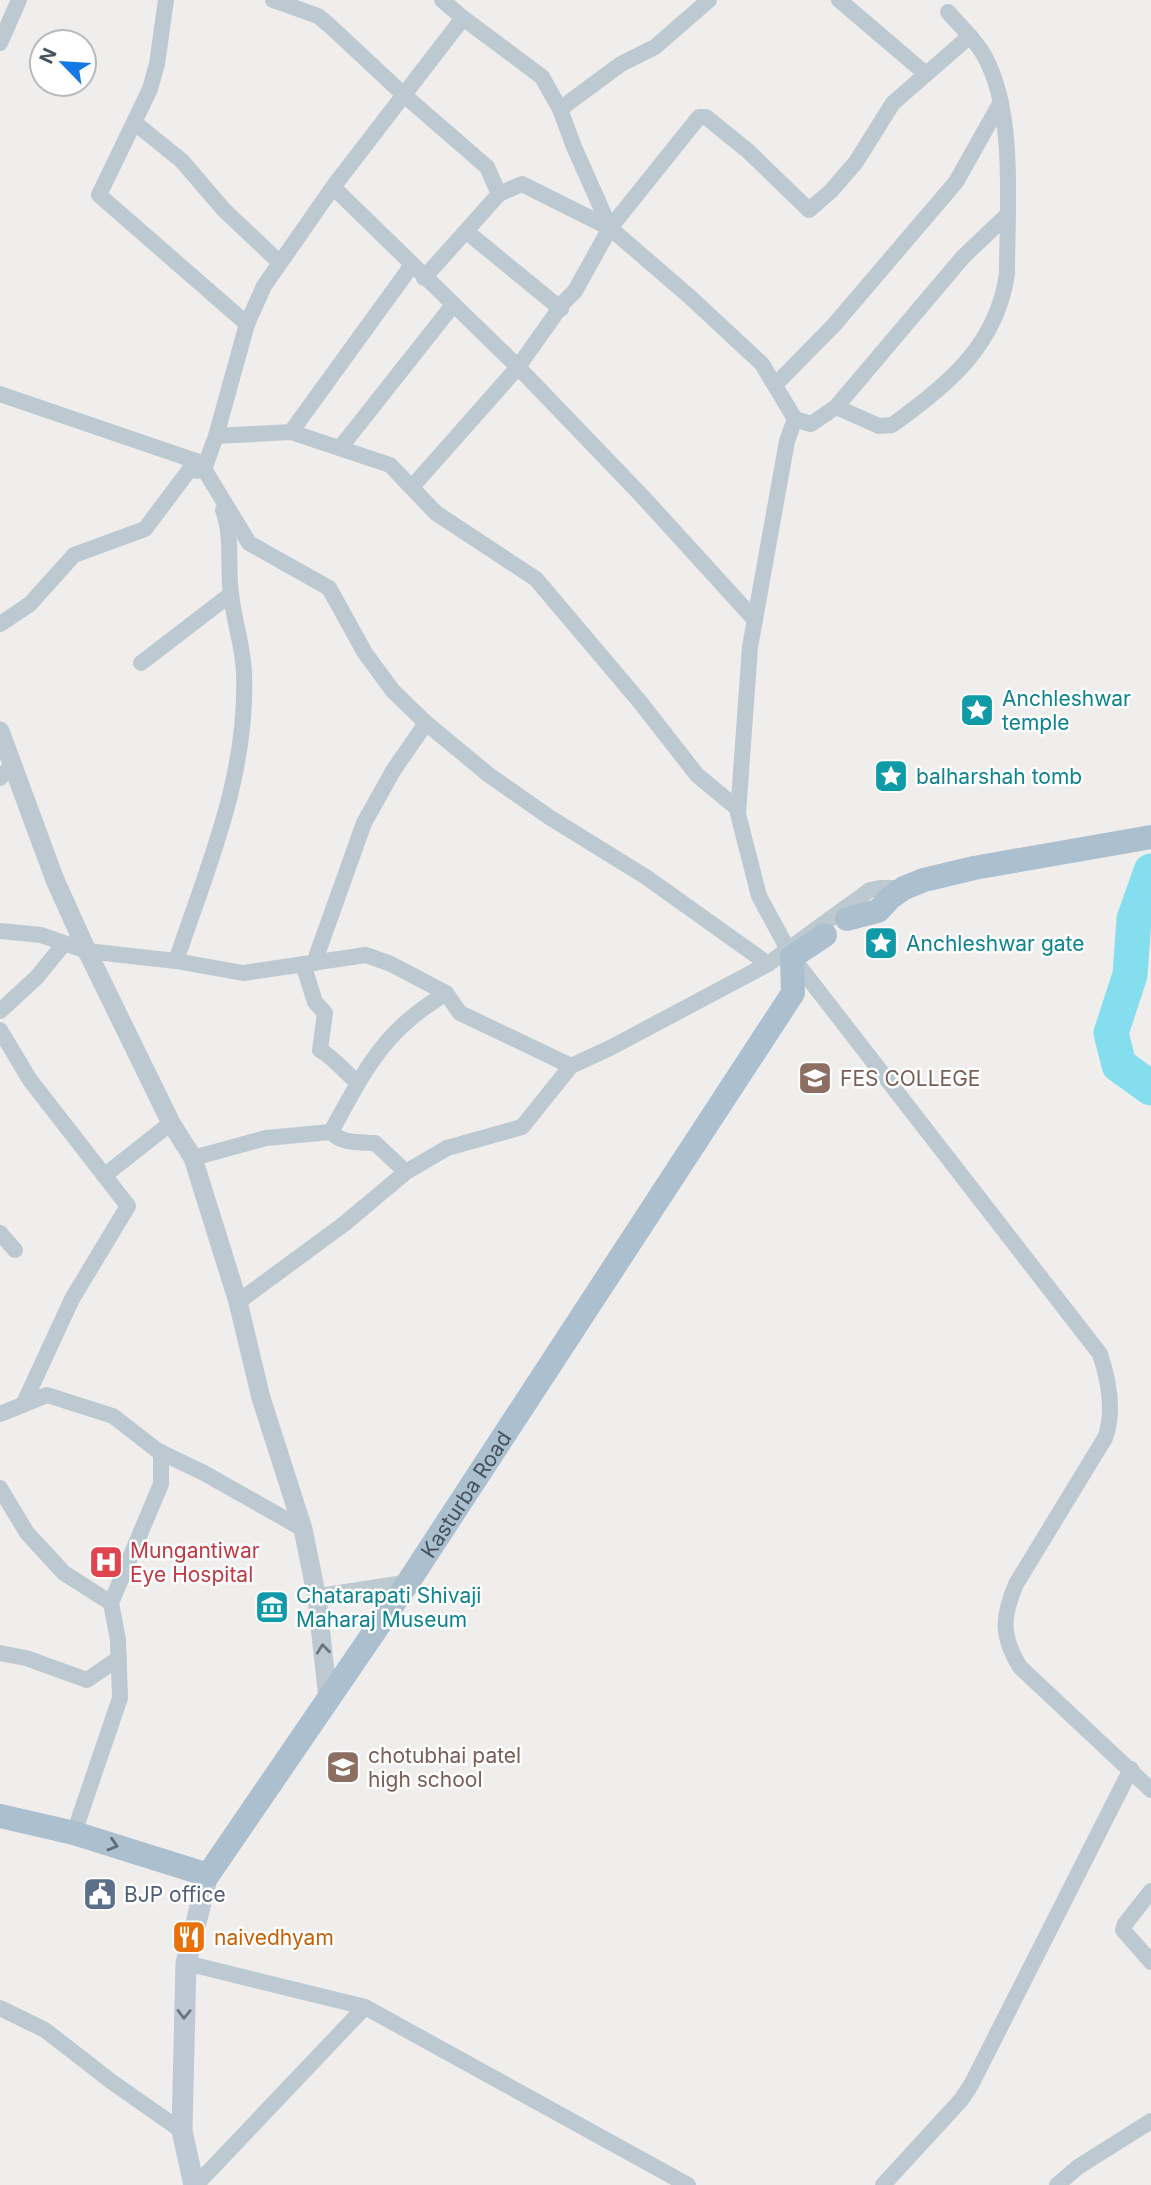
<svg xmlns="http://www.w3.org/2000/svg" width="1151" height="2185" viewBox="0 0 1151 2185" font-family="Inter,sans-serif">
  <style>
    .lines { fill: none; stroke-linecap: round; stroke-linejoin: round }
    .river { stroke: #85deee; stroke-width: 35 }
    .minor { stroke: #bdc9d0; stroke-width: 16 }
    .tertiary { stroke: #bdc9d0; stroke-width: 19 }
    .secondary { stroke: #bdcad5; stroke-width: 21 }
    .primary { stroke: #acbfce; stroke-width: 24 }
    .oneway { stroke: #69767f }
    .oneway2 { stroke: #5f6d78 }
    .oneway3 { stroke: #697680 }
    .labels { text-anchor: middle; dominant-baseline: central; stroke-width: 5; stroke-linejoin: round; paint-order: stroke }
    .culture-label { font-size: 21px; fill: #0d838f; stroke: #fff; text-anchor: start }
    .education-label { font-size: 21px; fill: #785e54; stroke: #fff; text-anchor: start }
    .street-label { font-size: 21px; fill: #45525c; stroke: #fff }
    .health-label { font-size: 21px; fill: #be3a42; stroke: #fff; text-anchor: start }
    .service-label { font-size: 21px; fill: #4e5e75; stroke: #fff; text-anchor: start }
    .food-label { font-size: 21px; fill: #c56008; stroke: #fff; text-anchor: start }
  </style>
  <rect width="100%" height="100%" fill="#f0eded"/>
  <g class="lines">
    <polyline class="river" points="1151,871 1134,919 1130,975 1111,1033 1119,1065 1151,1088"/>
    <g class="minor">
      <polyline points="166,0 157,64 150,89 99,195 247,324"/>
      <path d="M273,0L318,16L329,25L404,95L487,167L499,194L522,184L610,228L690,297L762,364L795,419L787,441L750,647L738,814L759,896L792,957L1100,1354C1109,1381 1115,1411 1105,1438L1016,1584C1002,1617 1001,1636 1020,1667L1151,1790"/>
      <polyline points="442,0 463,18"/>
      <polyline points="839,0 926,74"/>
      <polyline points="0,43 19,0"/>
      <polyline points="560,109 621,64 655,47 709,0"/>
      <polyline points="135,123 182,161 224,210 279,262"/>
      <polyline points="333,187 518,367 642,496 755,620"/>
      <polyline points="610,228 574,147 560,109 542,77 463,18 333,187 264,286 247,324 216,436 204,469 249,543 329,588 365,653 393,691 426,723 489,775 549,817 646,877 768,964"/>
      <polyline points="467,232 561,309"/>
      <polyline points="424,278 499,194"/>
      <polyline points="776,384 834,325 956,182 1001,102"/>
      <polyline points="0,394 196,461 197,471"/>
      <polyline points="836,407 963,257 1007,215"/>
      <path d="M795,419L811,424L836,407L879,426L892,425C947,386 997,345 1007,274C1007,209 1016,114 985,57C976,40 960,26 948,12"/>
      <polyline points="291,432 412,265"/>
      <polyline points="216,436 291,432 390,465 436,513 536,579 640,702 697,775 738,809"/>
      <polyline points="340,448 453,305"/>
      <polyline points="412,487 518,367 564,302 575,291 610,228 699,117 706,117 748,151 809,210 831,191 856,162 893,103 970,36"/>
      <polyline points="0,624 30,604 74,555 145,529 196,461"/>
      <polyline points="141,663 231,594"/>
      <polyline points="0,778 13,764"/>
      <polyline points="0,931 41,935 87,951 176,961 243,973 366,955 391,964 446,993 460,1013 571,1066 610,1048 768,964 870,890 880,888 902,888"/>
      <path d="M176,961C208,866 248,775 244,673C243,646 234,621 231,594C227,566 233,537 223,510"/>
      <polyline points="314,963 364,823 393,771 426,723"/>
      <path d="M303,964L315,1002L325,1013L320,1050C333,1057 345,1072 358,1083"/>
      <polyline points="0,1011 37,977 63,945"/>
      <polyline points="0,1030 30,1080 128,1206 72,1299 23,1405"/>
      <path d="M331,1132C353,1092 374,1048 410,1019C421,1009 434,1001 446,993"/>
      <path d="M193,1158L266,1138L331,1132C343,1144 358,1142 375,1143L406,1172"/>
      <polyline points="105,1175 171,1123"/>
      <polyline points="0,1233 15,1250"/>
      <polyline points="238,1302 344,1224 406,1172 447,1148 522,1127 571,1066"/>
      <polyline points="0,1414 47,1395 113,1416 158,1451 204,1473 303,1529"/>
      <polyline points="0,1488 27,1533 64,1573 111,1603"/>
      <polyline points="0,1653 26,1658 87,1680 119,1658"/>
      <polyline points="74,1833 120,1698 118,1640 111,1603 161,1484 161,1452"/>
      <polyline points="1151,1891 1125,1924 1123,1930 1151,1962"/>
      <polyline points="186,1963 365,2007 688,2185"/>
      <polyline points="0,2008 45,2030 112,2082 182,2131"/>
      <polyline points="196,2185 365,2007"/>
      <polyline points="883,2185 961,2100 971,2085 1131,1769"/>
      <polyline points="1057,2185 1078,2167 1151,2121"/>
    </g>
    <g class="tertiary">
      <polyline points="0,731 55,880 87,951 171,1123 193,1158 238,1302 261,1398 303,1529 317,1598 328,1699"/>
      <polyline points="317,1598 407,1584"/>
    </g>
    <polyline class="secondary" points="194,2185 182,2131 186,1963 208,1875"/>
    <g class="primary">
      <polyline points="847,919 878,911 890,898 904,888 924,880 974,868 1151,837"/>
      <path id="s1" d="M0,1816L74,1833L208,1875L407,1584L793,993L792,957L825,935"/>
    </g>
  </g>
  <defs><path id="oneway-chevron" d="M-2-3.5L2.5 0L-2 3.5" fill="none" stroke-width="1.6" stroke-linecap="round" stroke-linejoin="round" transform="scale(1.75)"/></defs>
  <use class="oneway" href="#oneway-chevron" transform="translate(323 1649) rotate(-96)"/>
  <use class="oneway2" href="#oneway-chevron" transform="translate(113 1845) rotate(17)"/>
  <use class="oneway3" href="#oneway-chevron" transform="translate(184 2014) rotate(91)"/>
  <defs>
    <g id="sight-square" transform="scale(1.75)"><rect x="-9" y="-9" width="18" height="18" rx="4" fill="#0f9aa8" stroke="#fff"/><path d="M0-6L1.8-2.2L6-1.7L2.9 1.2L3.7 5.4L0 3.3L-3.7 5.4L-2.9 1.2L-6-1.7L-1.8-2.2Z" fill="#fff"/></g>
    <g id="school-square" transform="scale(1.75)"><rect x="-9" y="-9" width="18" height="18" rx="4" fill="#8d6e63" stroke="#fff"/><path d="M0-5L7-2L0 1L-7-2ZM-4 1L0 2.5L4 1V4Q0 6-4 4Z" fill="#fff"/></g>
    <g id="hospital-square" transform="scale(1.75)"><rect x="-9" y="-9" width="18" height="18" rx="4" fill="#e0444e" stroke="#fff"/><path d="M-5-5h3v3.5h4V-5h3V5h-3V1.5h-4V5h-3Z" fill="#fff"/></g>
    <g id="museum-square" transform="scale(1.75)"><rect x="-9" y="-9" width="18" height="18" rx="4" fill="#0f9aa8" stroke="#fff"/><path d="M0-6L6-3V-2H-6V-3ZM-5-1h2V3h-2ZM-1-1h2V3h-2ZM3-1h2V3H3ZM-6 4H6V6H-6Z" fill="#fff"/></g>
    <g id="civic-square" transform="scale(1.75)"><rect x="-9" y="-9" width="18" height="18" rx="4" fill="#5c6f8a" stroke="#fff"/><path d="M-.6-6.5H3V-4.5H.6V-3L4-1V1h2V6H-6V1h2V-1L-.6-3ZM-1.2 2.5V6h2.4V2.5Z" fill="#fff"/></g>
    <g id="restaurant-square" transform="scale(1.75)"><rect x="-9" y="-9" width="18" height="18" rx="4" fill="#e8710a" stroke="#fff"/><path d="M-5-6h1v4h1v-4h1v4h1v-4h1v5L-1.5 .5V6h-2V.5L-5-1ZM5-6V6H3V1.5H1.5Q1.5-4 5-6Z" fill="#fff"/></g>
  </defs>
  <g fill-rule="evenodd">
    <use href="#sight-square" x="977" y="710"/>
    <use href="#sight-square" x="891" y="776"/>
    <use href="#sight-square" x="881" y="943"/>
    <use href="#school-square" x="815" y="1078"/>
    <use href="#hospital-square" x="106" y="1562"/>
    <use href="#museum-square" x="272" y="1607"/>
    <use href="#school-square" x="343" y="1767"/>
    <use href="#civic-square" x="100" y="1894"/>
    <use href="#restaurant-square" x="189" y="1937"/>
  </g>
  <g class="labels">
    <g class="culture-label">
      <text x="1002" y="698">Anchleshwar<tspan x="1002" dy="24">temple</tspan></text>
      <text x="916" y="776">balharshah tomb</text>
      <text x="906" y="943">Anchleshwar gate</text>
      <text x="296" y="1595">Chatarapati Shivaji<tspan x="296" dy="24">Maharaj Museum</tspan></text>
    </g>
    <g class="education-label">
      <text x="840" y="1078">FES COLLEGE</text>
      <text x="368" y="1755">chotubhai patel<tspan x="368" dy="24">high school</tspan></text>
    </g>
    <g class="street-label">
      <text stroke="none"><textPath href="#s1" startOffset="676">Kasturba Road</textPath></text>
    </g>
    <g class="health-label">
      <text x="130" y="1550">Mungantiwar<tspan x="130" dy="24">Eye Hospital</tspan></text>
    </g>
    <g class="service-label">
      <text x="124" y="1894">BJP office</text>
    </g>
    <g class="food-label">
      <text x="214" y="1937">naivedhyam</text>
    </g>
  </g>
  <g transform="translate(63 63) rotate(295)"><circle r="33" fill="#ffffff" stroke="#b5babe" stroke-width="2"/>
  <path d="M0-5L12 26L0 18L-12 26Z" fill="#1379e4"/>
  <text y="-10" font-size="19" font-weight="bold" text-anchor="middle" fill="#45525c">N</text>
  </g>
</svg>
